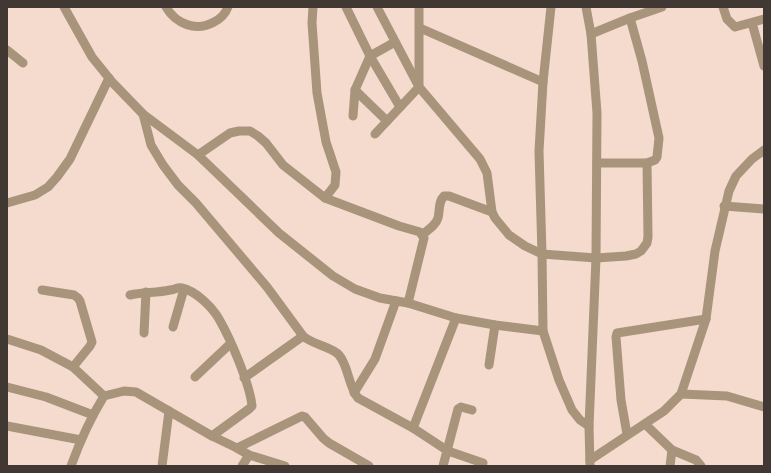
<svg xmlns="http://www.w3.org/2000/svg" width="771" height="473" viewBox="0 0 771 473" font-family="'Roboto Condensed',sans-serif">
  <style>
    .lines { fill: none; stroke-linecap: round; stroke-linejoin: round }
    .minor { stroke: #a7947b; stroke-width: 9 }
  </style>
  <rect width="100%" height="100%" fill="#f5dace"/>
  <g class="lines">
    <g class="minor">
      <polyline points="64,7 92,57 113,83 143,114 198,155 279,233 333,276 355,289 380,298 408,303 456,318 495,325 543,331"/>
      <path d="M166,7C176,24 196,32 214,22C220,19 225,15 228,7"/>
      <polyline points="313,7 312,23 317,93 326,142 336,172 335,185 325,198"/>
      <polyline points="346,7 370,56 400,107"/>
      <polyline points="419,7 419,87 480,159 487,173 492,212 495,218 509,235 525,246 542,254 596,258 626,256 636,254 641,251 647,243 648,237 647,163"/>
      <polyline points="551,7 543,82 539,151 542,254 543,331 559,380 572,410 580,420 589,426"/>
      <polyline points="586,7 591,34 597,113 596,258 589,426 590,466"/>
      <polyline points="723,7 727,19 735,27 764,19"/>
      <polyline points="630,18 662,7"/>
      <polyline points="752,23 764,66"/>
      <polyline points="420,28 543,82"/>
      <polyline points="591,34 630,18 642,61 659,138 657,157 655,160 647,163 597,163"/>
      <polyline points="7,50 23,63"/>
      <polyline points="355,90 387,121"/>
      <path d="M143,114L151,145L163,165L178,185L196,203L267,287L303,336C313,345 333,347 339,355C349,367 348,386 358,398L413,428L448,451L483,463"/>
      <polyline points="353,116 355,90 370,56 395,42"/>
      <polyline points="375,134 419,87 377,7"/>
      <polyline points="198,155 230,133 239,131 250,131 258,136 266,143 283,165 325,198 399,226 420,232 422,235"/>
      <polyline points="7,203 35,195 48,187 57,177 70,159 109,78"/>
      <polyline points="724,206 764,209"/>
      <path d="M422,235C428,230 436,225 438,218C440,211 438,202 444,196H449L492,212"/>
      <polyline points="42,290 74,295 78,298 80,301 92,342 90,346 73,367"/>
      <path d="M130,295C143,292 157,293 170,290C174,290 177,287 182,288C196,291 212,307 219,319C230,338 250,384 252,406L249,409L212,436"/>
      <polyline points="408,303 424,238 422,235"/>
      <polyline points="173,327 184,289"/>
      <polyline points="144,333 146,292"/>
      <polyline points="7,339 41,350 73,367 104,396 124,391 136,392 212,436 237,448 249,455 285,466"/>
      <polyline points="489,365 495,325"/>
      <polyline points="195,377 230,344"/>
      <polyline points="244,378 303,336"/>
      <polyline points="7,387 46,397 93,415"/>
      <polyline points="354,393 375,359 396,301"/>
      <polyline points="681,394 727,396 764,407"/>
      <polyline points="645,424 672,450 696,460 701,466"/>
      <polyline points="7,426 81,440"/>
      <polyline points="413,428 456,318"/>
      <polyline points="627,434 621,400 616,337 617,333 706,319"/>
      <polyline points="237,448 302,416 305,417 323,438 329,443 369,466"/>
      <polyline points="590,460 664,411 681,394 706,319 715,251 729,191 736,176 752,159 764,150"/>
      <path d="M71,466C80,441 90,419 104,396"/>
      <polyline points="162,466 169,411"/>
      <polyline points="242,466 249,455"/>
      <polyline points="443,466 458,409 461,407 472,410"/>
      <polyline points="670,466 672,450"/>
    </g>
  </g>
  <rect width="771" height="473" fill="none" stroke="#423833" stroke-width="16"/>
</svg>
